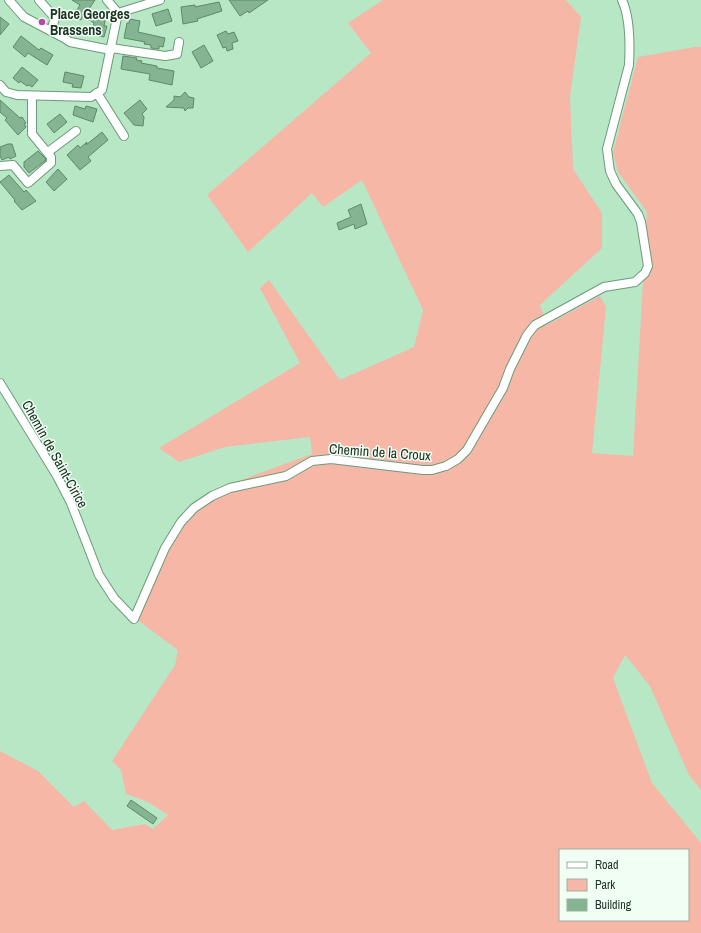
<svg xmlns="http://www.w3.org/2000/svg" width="701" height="933" viewBox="0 0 701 933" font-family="'Archivo Narrow',sans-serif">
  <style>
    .green { fill: #f7b7a7; fill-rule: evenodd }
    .building { fill: #85b493; stroke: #5c896a }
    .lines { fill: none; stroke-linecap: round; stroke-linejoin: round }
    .minor-casing { stroke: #6c9a7a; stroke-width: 10 }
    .minor { stroke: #fff; stroke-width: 8 }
    .poi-dot { fill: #b648a7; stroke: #f0fef3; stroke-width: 1.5 }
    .labels { text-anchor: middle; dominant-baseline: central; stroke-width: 3; stroke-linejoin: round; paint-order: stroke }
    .poi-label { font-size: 14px; font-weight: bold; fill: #203326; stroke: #f0fef3; text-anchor: start }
    .street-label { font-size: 14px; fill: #203326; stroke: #f0fef3 }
  </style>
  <rect width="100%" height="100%" fill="#b7e7c4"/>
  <path class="green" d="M383,0H566L581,17L570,96L573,169L602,213V248L540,305L547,325L600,296L606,307L592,453L633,456L647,212L618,172L613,152L638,57L695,47H701V790L689,775L650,686L625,655L613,678L652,783L701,843V933H0V751L38,771L74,807L84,801L112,830L145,824L153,829L168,815L148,802L126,794L121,770L112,761L175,665L178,650L136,619L155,576L178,531L214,490L312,454L310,437L225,447L179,462L159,448L300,363L260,288L269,280L340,380L414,347L423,310L362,180L323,207L312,193L248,252L207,195L371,53L348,23ZM560,850H688V920H560Z"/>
  <g class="building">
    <polygon points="72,0 95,0 87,12 106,16 104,26 107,26 104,37 92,34 94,23 83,16 81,20 73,16 76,12 75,10 77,10 80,5"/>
    <polygon points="229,0 268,0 249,13 248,11 240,16"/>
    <polygon points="219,2 222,11 197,19 198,21 183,24 181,7 195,5 195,7"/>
    <polygon points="168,9 172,21 156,26 152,14"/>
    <polygon points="0,17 9,24 0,35"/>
    <polygon points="130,19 140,21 138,32 165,38 163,47 159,46 159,49 151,48 151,45 144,44 145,42 124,38 127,23 129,23"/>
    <polygon points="226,31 228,34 234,32 238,41 232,43 233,49 227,51 226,47 223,48 217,35"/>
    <polygon points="21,36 39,50 41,48 53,55 47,65 28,53 25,57 13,47"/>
    <polygon points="204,45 213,61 201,68 192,52"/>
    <polygon points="123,56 137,58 136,60 142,61 141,63 157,66 157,68 174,71 172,85 149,80 150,74 121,69"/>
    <polygon points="22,67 38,80 32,87 29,85 27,86 20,81 19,83 13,78"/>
    <polygon points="65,72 84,76 81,88 72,87 73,84 63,82"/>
    <polygon points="185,92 189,97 194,98 193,108 188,108 185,111 184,108 166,107 174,100 174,96 180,97"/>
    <polygon points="0,100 20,118 22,117 26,123 24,124 26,127 18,135 5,120 7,118 0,112"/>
    <polygon points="140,100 147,109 142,114 144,117 143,126 134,125 124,113"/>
    <polygon points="75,106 85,109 86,106 97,109 93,122 73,115"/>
    <polygon points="60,114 67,122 54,133 47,124"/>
    <polygon points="102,132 108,140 88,157 91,161 80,170 67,155 78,145 80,148 87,142 86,145"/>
    <polygon points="8,144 12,144 16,156 10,159 9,157 2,160 0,156 0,147"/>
    <polygon points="38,151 46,159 45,161 29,173 24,167 24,162"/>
    <polygon points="58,169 67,179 54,191 46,182"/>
    <polygon points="9,175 24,192 26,190 36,201 22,210 14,201 15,200 0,182"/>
    <polygon points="361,204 367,224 355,229 354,224 339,230 337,223 351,217 348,210"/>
    <polygon points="131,800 157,818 153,824 127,806"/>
  </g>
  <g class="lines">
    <g class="minor-casing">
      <g id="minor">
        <polyline points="9,0 24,17 64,38 70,42 111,50"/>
        <polyline points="39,0 55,18 51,31"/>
        <polyline points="107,0 118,13"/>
        <polyline points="118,13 160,0"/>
        <polyline points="111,48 165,56 177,54 179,42"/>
        <polyline points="0,85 6,92 17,95 91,97 102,90 118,13"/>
        <polyline points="97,93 124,136"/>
        <polyline points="48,152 76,131"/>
        <polyline points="0,166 13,165 28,183 51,163 51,157 32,134 32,96"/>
        <path d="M0,383L57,476L71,503L99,575L114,598L134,619L165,548L181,522L194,508L212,496L230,488L286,476L312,461L331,459L423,470H432L446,466L458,459L467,450L503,388L510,369L527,335L535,325L604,287L635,282L645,273L648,266L641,222L638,214L616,184L610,171L607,149L629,65C630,46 630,17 622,0"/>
      </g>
    </g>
    <use href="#minor" class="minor"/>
  </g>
  <circle class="poi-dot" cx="42" cy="22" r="4"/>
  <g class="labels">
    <g class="poi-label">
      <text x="50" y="14">Place Georges<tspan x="50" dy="16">Brassens</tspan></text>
    </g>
    <g class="street-label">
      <text transform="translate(380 452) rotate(4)">Chemin de la Croux</text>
      <text transform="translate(55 454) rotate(61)">Chemin de Saint-Cirice</text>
    </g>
  </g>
  <rect x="559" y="849" width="130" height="72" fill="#f0fef3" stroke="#9dada1"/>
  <rect x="567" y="862" width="20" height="6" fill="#ffffff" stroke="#9dada1"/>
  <text x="595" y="869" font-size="12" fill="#203326">Road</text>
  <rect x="567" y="879" width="20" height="12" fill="#f7b7a7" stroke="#9dada1"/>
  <text x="595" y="889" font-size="12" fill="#203326">Park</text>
  <rect x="567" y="899" width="20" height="12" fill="#85b493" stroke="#9dada1"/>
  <text x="595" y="909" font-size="12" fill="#203326">Building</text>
</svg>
